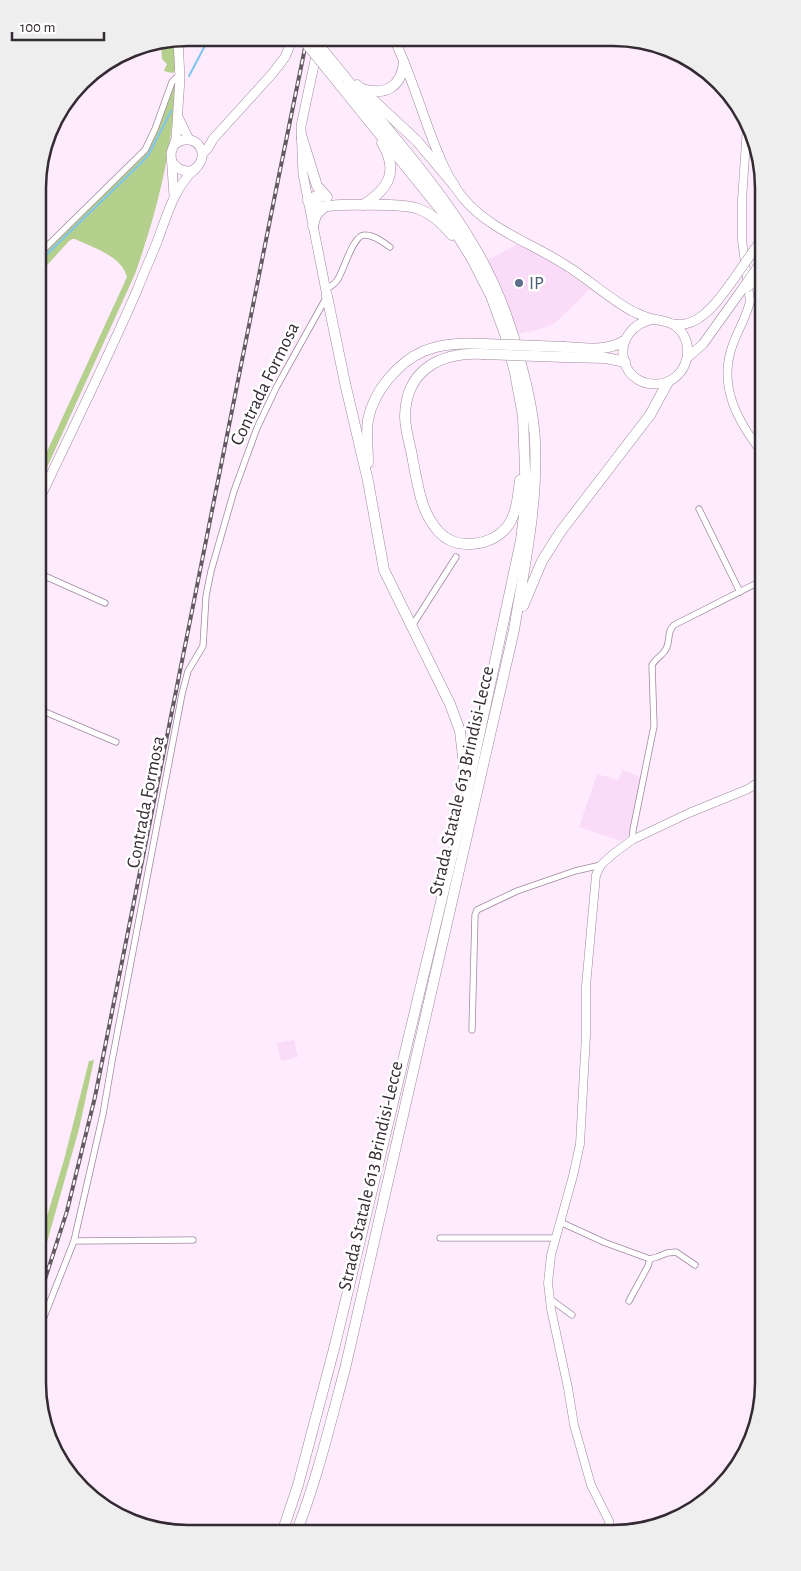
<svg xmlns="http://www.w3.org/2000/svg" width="801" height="1571" viewBox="0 0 801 1571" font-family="'Alegreya Sans',sans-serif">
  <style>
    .built { fill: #fadcf9 }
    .green { fill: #b5cf8c }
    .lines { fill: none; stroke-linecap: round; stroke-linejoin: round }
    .stream { stroke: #7dc6ef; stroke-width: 2 }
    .minor-casing { stroke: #9e889d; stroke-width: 7 }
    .tertiary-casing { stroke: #9e889d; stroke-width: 9 }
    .secondary-casing { stroke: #9e889d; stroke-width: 10 }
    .primary-casing { stroke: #9e889d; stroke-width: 10 }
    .trunk-casing { stroke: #9e889d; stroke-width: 11 }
    .minor { stroke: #fff; stroke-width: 5.5 }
    .tertiary { stroke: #fff; stroke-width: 8 }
    .secondary { stroke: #fff; stroke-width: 9 }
    .primary { stroke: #fff; stroke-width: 9 }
    .trunk { stroke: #fff; stroke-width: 10 }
    .rail-casing { stroke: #655964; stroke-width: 4 }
    .rail { stroke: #fff; stroke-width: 2; stroke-dasharray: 5.5; stroke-linecap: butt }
    .secondary-bridge-casing { stroke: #9e889d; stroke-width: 10; stroke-linecap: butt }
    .trunk-bridge-casing { stroke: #9e889d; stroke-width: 11; stroke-linecap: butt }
    .secondary-bridge { stroke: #fff; stroke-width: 9 }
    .trunk-bridge { stroke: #fff; stroke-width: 10 }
    .service-dot { fill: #5c6f8a; stroke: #fff; stroke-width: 2 }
    .labels { text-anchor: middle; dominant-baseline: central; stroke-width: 5; stroke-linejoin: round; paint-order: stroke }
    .service-label { font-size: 19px; fill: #4e5e75; stroke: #fff; text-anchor: start }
    .street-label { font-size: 19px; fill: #332a32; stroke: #fff }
    .rim { fill: none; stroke: #332a32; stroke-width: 2.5 }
  </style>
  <rect width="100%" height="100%" fill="#feebfe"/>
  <g class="built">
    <polygon points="518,244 550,260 590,289 555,323 544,328 519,334 488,260"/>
    <polygon points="623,770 641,777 629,835 621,841 579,827 597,774 618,780"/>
    <polygon points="294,1040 298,1057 281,1061 277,1043"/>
  </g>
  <g class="green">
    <polygon points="174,40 176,66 174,72 172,73 164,71 167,64 162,59 161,43"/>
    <path d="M174,84C176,93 174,105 173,115C168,169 153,223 135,274L38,487V471L127,277C121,255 93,248 75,239H72L69,241L39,274V256L137,161Z"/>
    <polygon points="94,1060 79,1129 38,1274 38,1246 64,1160 89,1061"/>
  </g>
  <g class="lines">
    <g class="stream">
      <polyline points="189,76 209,38"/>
      <polyline points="39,262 142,162 149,154 171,111"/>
    </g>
    <g class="minor-casing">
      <g id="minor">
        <polyline points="39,254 145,150 155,129 172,82 180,74"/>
        <path d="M326,289C330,287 335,284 338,279C344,270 353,234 365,235C374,235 383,242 390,247"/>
        <polyline points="699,509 740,592"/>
        <polyline points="38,573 105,603"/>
        <polyline points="412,626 456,557"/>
        <polyline points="38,709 116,742"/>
        <path d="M632,840L633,830L654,726L652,665C656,658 663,655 666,649C671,640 666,633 674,625L763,580"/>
        <polyline points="472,1030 475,915 477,910 517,891 575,871 601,865"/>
        <polyline points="560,1222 606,1243 650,1259 657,1257 667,1253 676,1252 695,1265"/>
        <polyline points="440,1238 556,1238"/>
        <polyline points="74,1241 193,1240"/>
        <polyline points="549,1298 572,1315"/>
        <polyline points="629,1301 648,1266 650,1259"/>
        <polyline points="38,1332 74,1241 103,1114 112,1061 182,694 188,671 203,646 206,596 211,571 234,491 257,428 277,386 326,298"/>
      </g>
    </g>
    <g class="tertiary-casing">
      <g id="tertiary">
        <path d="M747,127L742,200V240L750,301C747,316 738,330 733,344C717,386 738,422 763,454"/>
        <polyline points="610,1533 609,1521 591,1485 574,1425 568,1388 551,1309 548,1283 551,1255 573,1176 580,1144 586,1035 586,986 596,875 601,865 613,854 632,840 689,813 748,789 763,779"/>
      </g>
    </g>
    <g class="secondary-casing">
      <g id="secondary">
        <path d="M394,39C408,68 418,100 429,130C438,154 447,178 463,198C491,231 532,243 567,266C588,279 610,299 632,311C639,314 646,318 653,319C664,321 673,322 680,330C697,350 684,383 657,384C617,386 608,329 653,319"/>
        <polyline points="317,51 301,126 303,174 327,296"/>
        <path d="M673,324C677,324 681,325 685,324C705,320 720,298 731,283"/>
        <polyline points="688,357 703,344 741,291"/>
      </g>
    </g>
    <g class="primary-casing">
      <g id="primary">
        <polyline points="178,117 189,140"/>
        <polyline points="203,153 208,148 213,139 272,74 285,57 293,38"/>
        <path d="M172,162C178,170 185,173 194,170"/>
        <polyline points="174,196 171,153 176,139 180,78 178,40"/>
        <path d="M38,502C72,430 107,360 138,288C144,272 151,257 157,242C167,216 174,187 195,169C213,153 194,130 175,144"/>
      </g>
    </g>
    <g class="trunk-casing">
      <g id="trunk">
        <polyline points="357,85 417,141 454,185"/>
        <path d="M362,89C385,96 401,87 404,63"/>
        <polyline points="302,138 317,186 327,197"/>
        <path d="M325,196H316L308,201C324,210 325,205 341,205C359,205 404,203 419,209C432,214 443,224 452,235"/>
        <path d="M363,205C389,189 399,171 382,143"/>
        <polyline points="313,226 316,215 324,207"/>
        <polyline points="327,296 345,383 368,481 384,570 450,704 460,731 464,765 464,785"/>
        <path d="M564,347C585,348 606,352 624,341"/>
        <path d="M483,354C441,352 406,369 405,416C405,431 411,447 413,461C418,486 421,513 439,532C457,551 491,546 507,527C517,514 518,495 520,480"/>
        <polyline points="564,357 606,358 625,362"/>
        <path d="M368,463C368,449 366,433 368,420C373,392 398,362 424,351C444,343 464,343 485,344"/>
        <polyline points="523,606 542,561 561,531 650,415 668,382"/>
        <polyline points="282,1533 298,1485 335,1345 464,806 521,540 526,498 523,416 515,373 505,334 491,296 472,259 445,215 340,85"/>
        <path d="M296,1533C317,1480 330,1424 345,1369L514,630C524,568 538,505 535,442C534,415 528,390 521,364C511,323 496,284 475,248C439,186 389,132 344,76"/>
      </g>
    </g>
    <use href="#minor" class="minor"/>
    <use href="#tertiary" class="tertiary"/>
    <use href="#secondary" class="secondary"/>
    <use href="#primary" class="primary"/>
    <use href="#trunk" class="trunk"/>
    <g class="rail-casing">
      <polyline id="rail" points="38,1301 67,1211 95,1097 276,190 307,38"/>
    </g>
    <use href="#rail" class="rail"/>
    <g class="secondary-bridge-casing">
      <g id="secondary-bridge">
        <polyline points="731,283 761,240"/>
        <polyline points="746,288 763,276"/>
        <polyline points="741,291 763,259"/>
      </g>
    </g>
    <g class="trunk-bridge-casing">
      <g id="trunk-bridge">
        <polyline points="302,38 340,85"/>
        <polyline points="313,38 344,76"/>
        <polyline points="485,344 564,347"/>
        <polyline points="483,354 564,357"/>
      </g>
    </g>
    <use href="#secondary-bridge" class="secondary-bridge"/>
    <use href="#trunk-bridge" class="trunk-bridge"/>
  </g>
  <circle class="service-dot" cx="519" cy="283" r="5"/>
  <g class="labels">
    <g class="service-label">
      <text x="529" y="283">IP</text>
    </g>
    <g class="street-label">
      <text transform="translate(265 384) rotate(-64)">Contrada Formosa</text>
      <text transform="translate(462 781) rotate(-77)">Strada Statale 613 Brindisi-Lecce</text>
      <text transform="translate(146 802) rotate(-79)">Contrada Formosa</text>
      <text transform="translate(371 1176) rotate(-77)">Strada Statale 613 Brindisi-Lecce</text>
    </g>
  </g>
  <path d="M0 0H801V1571H0ZM188 46H613A142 142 0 0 1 755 188V1383A142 142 0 0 1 613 1525H188A142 142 0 0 1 46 1383V188A142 142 0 0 1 188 46Z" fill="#efeeef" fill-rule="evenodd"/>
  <path class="rim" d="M188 46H613A142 142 0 0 1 755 188V1383A142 142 0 0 1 613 1525H188A142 142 0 0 1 46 1383V188A142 142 0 0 1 188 46Z"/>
  <path d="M12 32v8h92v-8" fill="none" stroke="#332a32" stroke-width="2.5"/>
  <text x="20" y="32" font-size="15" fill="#332a32" stroke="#ffffff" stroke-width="4" paint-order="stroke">100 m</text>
</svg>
